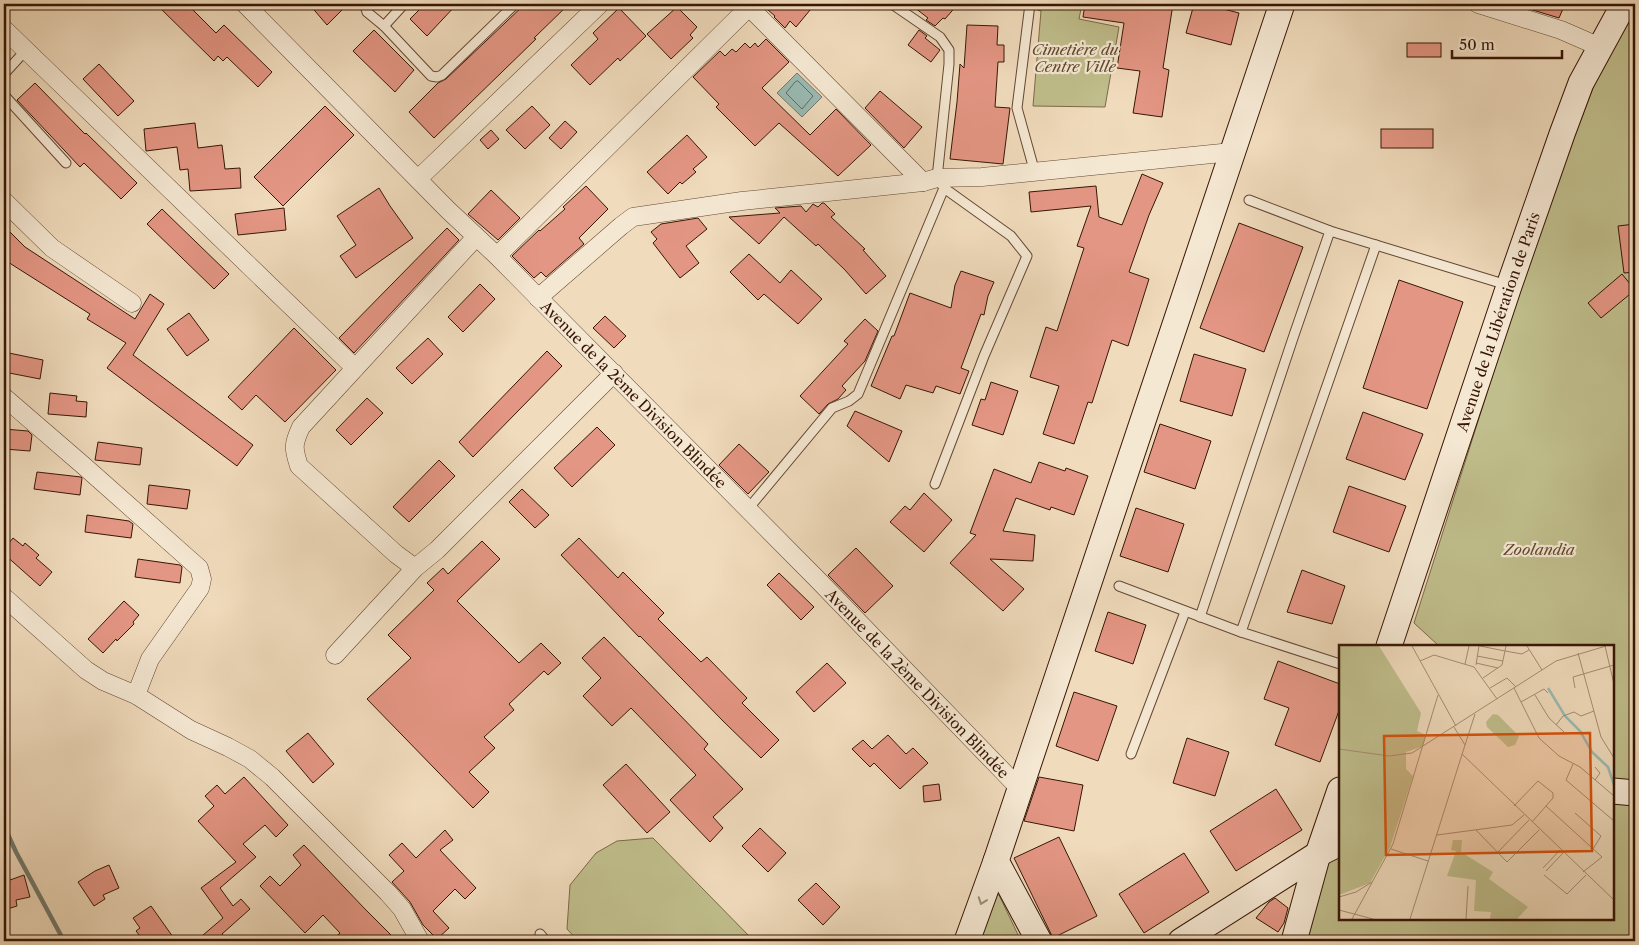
<svg xmlns="http://www.w3.org/2000/svg" width="1639" height="945" viewBox="0 0 1639 945" font-family="'Libre Caslon Text',serif">
  <style>
    .green { fill: #c0be8c; stroke: #7c6a48 }
    .water { fill: #9abbb4; stroke: #72796e }
    .lines { fill: none; stroke-linecap: round; stroke-linejoin: round }
    .shore { stroke: #68685c; stroke-width: 1 }
    .stream { stroke: #72796e; stroke-width: 4.5 }
    .building { fill: #e49684; stroke: #371605 }
    .lane-casing { stroke: #654733; stroke-width: 11 }
    .street-casing { stroke: #654733; stroke-width: 19 }
    .secondary-casing { stroke: #371605; stroke-width: 27 }
    .lane { stroke: #f5e8d3; stroke-width: 9 }
    .street { stroke: #f5e8d3; stroke-width: 18 }
    .secondary { stroke: #f5e8d3; stroke-width: 25 }
    .oneway { stroke: #a08a76 }
    .labels { text-anchor: middle; dominant-baseline: central; stroke-width: 4.5; stroke-linejoin: round; paint-order: stroke }
    .park-label { font-size: 15px; font-style: italic; fill: #60482e; stroke: #f5e8d3 }
    .street-label { font-size: 15px; fill: #371605; stroke: #f5e8d3 }
    .inset-river { fill: none; stroke: #9abbb4; stroke-width: 2.5 }
    .inset-road { fill: none; stroke: #a68c73; stroke-width: 1 }
    .view { fill: #d6520b; fill-opacity: 0.15; stroke: #d6520b; stroke-width: 2.5 }
    .inset-edge { fill: none; stroke: #371605; stroke-width: 2.5 }
  </style>
  <rect width="100%" height="100%" fill="#f0dbbc"/>
  <filter id="stains"><feTurbulence type="fractalNoise" baseFrequency=".004" numOctaves="4"/><feColorMatrix values="0 0 0 0 .2 0 0 0 0 .09 0 0 0 0 .02 0 0 0 .5 -.17"/></filter>
  <radialGradient id="worn" r=".72"><stop offset=".6" stop-color="#630" stop-opacity="0"/><stop offset="1" stop-color="#630" stop-opacity=".3"/></radialGradient>
  <g class="green">
    <polygon points="1017,4 1082,4 1079,19 1119,27 1105,107 1033,106 1041,11"/>
    <polygon points="1635,4 1635,941 1307,941 1328,862 1340,857 1340,919 1613,919 1613,646 1439,646 1414,623 1521,286 1576,132 1605,57"/>
    <polygon points="653,838 754,941 578,941 567,929 570,885 596,853 617,841"/>
    <polygon points="990,892 999,895 1021,941 973,941"/>
  </g>
  <polygon class="water" points="797,73 822,97 802,117 777,93"/>
  <g class="lines">
    <polygon class="shore" points="798,81 813,96 802,109 786,93 795,82"/>
    <polyline class="stream" points="4,826 16,852 64,941"/>
  </g>
  <g class="building">
    <polygon points="156,4 187,4 216,33 224,25 272,72 258,87 227,57 223,61 218,56 214,61"/>
    <polygon points="309,4 348,4 327,25"/>
    <polygon points="425,4 457,4 427,36 410,19"/>
    <polygon points="525,4 569,4 534,38 536,39 434,138 409,112 438,83 446,79"/>
    <polygon points="761,4 815,4 796,27 790,21 785,28 774,17 775,16"/>
    <polygon points="910,4 958,4 945,19 943,18 935,26 926,20 928,18"/>
    <polygon points="1085,4 1173,4 1163,68 1169,70 1162,117 1133,113 1140,71 1117,68 1124,23 1083,17"/>
    <polygon points="1194,4 1204,4 1239,13 1231,45 1186,33"/>
    <polygon points="1518,4 1565,4 1559,18 1523,7 1518,5"/>
    <polygon points="677,7 697,27 690,35 693,38 671,59 647,34"/>
    <polygon points="619,8 646,36 620,61 618,58 590,85 571,65 598,39 593,33"/>
    <polygon points="967,25 998,26 997,45 1004,45 1004,62 998,62 995,107 1010,108 1003,164 950,159 957,102 960,64 964,68"/>
    <polygon points="374,30 414,70 395,92 353,51"/>
    <polygon points="919,30 927,36 925,38 940,50 931,62 908,45"/>
    <polygon points="766,39 789,62 762,88 810,135 836,109 871,145 838,176 779,123 755,146 716,107 719,104 693,77 720,51 725,56 732,49 736,52 745,43 750,48 755,43 758,47"/>
    <rect x="1407" y="43" width="34" height="14"/>
    <polygon points="99,64 134,101 118,116 83,79"/>
    <polygon points="35,83 85,134 86,133 137,183 121,199 84,163 80,167 17,100"/>
    <polygon points="880,91 922,127 904,148 865,108"/>
    <polygon points="325,106 354,135 283,206 254,177"/>
    <polygon points="532,106 550,125 525,149 506,130"/>
    <polygon points="565,121 577,132 561,149 549,138"/>
    <polygon points="195,123 198,148 222,145 225,169 240,168 241,188 190,191 188,169 180,170 177,147 146,151 144,129"/>
    <rect x="1381" y="129" width="52" height="19"/>
    <polygon points="491,130 499,139 488,149 480,140"/>
    <polygon points="687,135 707,157 693,169 696,172 682,184 680,182 668,194 647,172"/>
    <polygon points="1142,174 1163,183 1149,215 1129,272 1149,279 1128,346 1112,340 1092,403 1088,402 1074,444 1043,434 1059,386 1030,377 1046,327 1057,331 1084,248 1077,246 1091,206 1031,212 1029,192 1096,186 1099,217 1122,225"/>
    <polygon points="586,186 608,209 579,238 584,244 546,277 541,272 534,278 512,256 539,230 540,231 565,209 563,207"/>
    <polygon points="379,188 390,206 413,238 356,278 340,256 356,245 337,216"/>
    <polygon points="491,190 520,218 498,240 468,214"/>
    <polygon points="822,203 824,203 835,214 831,217 865,249 863,250 886,276 866,294 845,270 818,244 816,246 784,217 759,244 729,217 780,213 775,208 801,206 806,212 813,204 818,207"/>
    <polygon points="284,208 286,230 238,235 235,214"/>
    <polygon points="162,209 229,274 214,289 147,224"/>
    <polygon points="698,218 707,229 686,246 699,263 680,278 653,243 657,239 651,232 661,224"/>
    <polygon points="1239,223 1303,247 1264,352 1200,328"/>
    <polygon points="1635,224 1635,272 1624,273 1618,226"/>
    <polygon points="4,226 25,247 135,319 150,294 164,304 133,355 253,445 237,466 107,368 126,343 87,319 90,314 11,264 4,257"/>
    <polygon points="447,228 459,240 354,353 339,338"/>
    <polygon points="749,254 780,283 791,270 822,299 798,324 764,294 758,300 730,272"/>
    <polygon points="961,271 994,282 988,296 984,315 981,314 961,368 969,371 960,394 936,386 933,393 906,385 900,399 871,386 892,336 894,336 910,293 951,308 955,285"/>
    <polygon points="1622,274 1635,290 1601,318 1588,303"/>
    <polygon points="1399,280 1463,302 1427,409 1363,388"/>
    <polygon points="480,284 495,299 463,332 448,317"/>
    <polygon points="189,313 209,340 187,356 167,329"/>
    <polygon points="605,316 626,336 614,348 593,328"/>
    <polygon points="865,319 878,331 865,361 842,386 846,390 838,399 828,404 819,414 800,396 848,344 844,341"/>
    <polygon points="294,328 336,370 285,422 256,395 242,410 228,397"/>
    <polygon points="428,338 443,354 412,384 396,368"/>
    <polygon points="547,351 562,366 473,457 459,442"/>
    <polygon points="4,352 43,360 40,379 4,372"/>
    <polygon points="1194,354 1246,369 1232,416 1180,401"/>
    <polygon points="991,382 1018,391 1003,435 972,425 981,399 985,400"/>
    <polygon points="50,393 77,396 76,401 87,402 86,417 48,414"/>
    <polygon points="367,398 383,413 351,445 336,430"/>
    <polygon points="855,411 902,431 889,462 847,426"/>
    <polygon points="1363,412 1423,434 1405,480 1346,459"/>
    <polygon points="1160,424 1211,441 1195,489 1144,472"/>
    <polygon points="597,427 615,445 572,487 554,468"/>
    <polygon points="4,429 28,431 32,435 30,451 4,449"/>
    <polygon points="98,442 142,448 140,465 95,460"/>
    <polygon points="739,444 769,472 748,494 719,465"/>
    <polygon points="439,460 455,476 409,522 393,507"/>
    <polygon points="1039,462 1065,471 1066,468 1088,476 1074,515 1051,507 1050,510 1016,498 1003,531 1035,535 1033,561 990,559 1024,589 1003,611 950,563 976,535 970,533 994,469 1031,483"/>
    <polygon points="37,472 81,477 82,478 80,495 34,489"/>
    <polygon points="149,485 190,490 187,509 147,504"/>
    <polygon points="1349,486 1406,506 1389,552 1333,532"/>
    <polygon points="522,489 549,515 535,528 509,502"/>
    <polygon points="924,493 952,520 924,552 890,522 905,506 910,510"/>
    <polygon points="1136,508 1184,524 1168,572 1120,556"/>
    <polygon points="87,515 129,521 133,524 131,538 85,532"/>
    <polygon points="13,538 23,546 25,543 39,555 36,558 52,572 40,586 4,554 4,549"/>
    <polygon points="579,538 618,578 623,572 664,613 658,619 701,662 707,657 747,698 742,703 779,740 761,758 723,721 640,636 639,637 561,555"/>
    <polygon points="482,541 500,559 457,601 519,663 541,643 561,663 548,675 544,671 509,704 514,710 484,737 495,748 469,772 489,792 473,808 367,699 411,658 388,635 434,590 427,583 443,568 448,574"/>
    <polygon points="856,548 893,586 865,613 828,575"/>
    <polygon points="138,559 180,565 182,567 180,583 135,577"/>
    <polygon points="1302,570 1345,586 1332,624 1287,612"/>
    <polygon points="779,573 814,607 801,620 767,585"/>
    <polygon points="124,601 139,615 133,622 134,624 117,641 116,639 103,653 88,639"/>
    <polygon points="1108,612 1146,625 1133,664 1095,651"/>
    <polygon points="604,637 708,744 704,749 743,789 713,817 723,828 710,842 670,800 696,775 631,708 612,726 583,696 601,678 582,658"/>
    <polygon points="1278,661 1340,684 1340,708 1320,762 1275,745 1289,708 1264,699"/>
    <polygon points="827,663 846,683 814,712 796,692"/>
    <polygon points="1074,692 1117,706 1098,761 1056,746"/>
    <polygon points="308,733 334,764 313,783 286,751"/>
    <polygon points="888,735 906,754 913,748 928,763 900,789 874,763 870,767 852,749 863,740 872,749"/>
    <polygon points="1187,738 1229,752 1215,796 1173,783"/>
    <polygon points="626,764 670,812 647,833 603,785"/>
    <polygon points="244,777 288,825 276,837 265,825 243,844 256,857 220,888 233,906 241,899 250,909 222,934 223,936 217,941 196,941 223,918 201,888 236,862 198,821 214,806 205,796 217,785 225,794"/>
    <polygon points="1039,777 1083,785 1074,831 1024,821"/>
    <polygon points="939,784 941,800 924,802 923,786"/>
    <polygon points="1276,789 1302,830 1236,871 1210,831"/>
    <polygon points="760,828 786,853 768,872 742,846"/>
    <polygon points="445,830 453,840 440,850 476,888 465,899 455,889 433,911 449,928 437,939 423,925 410,902 392,882 404,871 389,855 402,843 416,858"/>
    <polygon points="1059,837 1097,916 1053,938 1014,858"/>
    <polygon points="304,845 365,909 397,941 331,941 340,933 323,915 305,933 260,886 270,876 280,886 301,865 293,855"/>
    <polygon points="1184,853 1209,892 1144,933 1119,894"/>
    <polygon points="109,865 119,888 103,895 105,899 94,906 78,882 95,871"/>
    <polygon points="4,871 7,871 10,880 24,875 30,897 16,900 17,906 4,910"/>
    <polygon points="816,883 840,907 823,925 798,900"/>
    <polygon points="1275,898 1288,908 1284,923 1278,932 1256,918 1269,902"/>
    <polygon points="151,906 173,937 167,941 144,941 136,931 140,928 133,918"/>
  </g>
  <g class="lines">
    <g class="lane-casing">
      <g id="lane">
        <polyline points="370,4 366,9 367,12 384,26 431,76 437,77 442,75 515,4"/>
        <polyline points="892,4 940,37 949,50 949,64 937,178 944,188 1011,236 1027,256 984,356 935,484"/>
        <polyline points="1030,4 1017,108 1035,173"/>
        <polyline points="384,26 404,4"/>
        <polyline points="4,74 26,50"/>
        <polyline points="4,95 66,163"/>
        <polyline points="1249,200 1330,231 1507,285"/>
        <polyline points="748,509 832,408 849,401 858,394 944,188"/>
        <polyline points="1119,586 1241,632 1340,664"/>
        <polyline points="1200,617 1294,335 1330,231"/>
        <polyline points="1241,632 1376,245"/>
        <polyline points="1131,754 1185,612"/>
        <polyline points="540,934 546,941"/>
      </g>
    </g>
    <g class="street-casing">
      <g id="street">
        <path id="s1" d="M245,4L448,210L497,256L817,579L1020,789"/>
        <polyline points="746,4 923,182"/>
        <polyline points="1478,4 1561,30 1600,47"/>
        <polyline points="4,29 355,368"/>
        <polyline points="418,179 600,4"/>
        <polyline points="4,201 52,248 132,303"/>
        <path d="M476,237L301,427C293,444 293,448 299,466L396,554L415,568L437,550L614,373"/>
        <polyline points="497,256 749,7"/>
        <polyline points="538,298 621,226 633,217 742,201 923,182 937,178 982,177 1232,152"/>
        <polyline points="4,397 84,466 199,568 202,579 200,588 150,659 136,695"/>
        <polyline points="4,597 86,670 103,681 136,695 191,730 228,747 250,759 272,777 388,893 402,909 420,941"/>
        <polyline points="335,655 415,568"/>
      </g>
    </g>
    <g class="secondary-casing">
      <g id="secondary">
        <path id="s2" d="M1389,646L1509,286L1562,134L1581,83L1624,4"/>
        <polyline points="1613,791 1635,793"/>
        <polyline points="967,941 996,861"/>
        <polyline points="1039,941 996,861 1282,4"/>
        <polyline points="1181,941 1318,854 1340,843"/>
        <polyline points="1294,941 1318,854 1340,790"/>
      </g>
    </g>
    <use href="#lane" class="lane"/>
    <use href="#street" class="street"/>
    <use href="#secondary" class="secondary"/>
  </g>
  <defs><path id="oneway-chevron" d="M-2-3.5L2.5 0L-2 3.5" fill="none" stroke-width="1.6" stroke-linecap="round" stroke-linejoin="round" transform="scale(1.25)"/></defs>
  <use class="oneway" href="#oneway-chevron" transform="translate(982 901) rotate(110)"/>
  <g class="labels">
    <g class="park-label">
      <text x="1075" y="49">Cimetière du<tspan x="1075" dy="17">Centre Ville</tspan></text>
      <text x="1539" y="549">Zoolandia</text>
    </g>
    <g class="street-label">
      <text stroke="none"><textPath href="#s2" startOffset="342">Avenue de la Libération de Paris</textPath></text>
      <text stroke="none"><textPath href="#s1" startOffset="551">Avenue de la 2ème Division Blindée</textPath></text>
      <text stroke="none"><textPath href="#s1" startOffset="956">Avenue de la 2ème Division Blindée</textPath></text>
    </g>
  </g>
  <g transform="translate(1339 645)">
    <rect width="275" height="275" fill="#f0dbbc"/>
    <path d="M0,1H40L82,68L78,86L87,90L84,101L67,107V124L74,131L51,202L31,238L0,250ZM154,69L159,70L180,91L176,100L169,102L148,82L147,77ZM114,195H123L122,207L154,227L150,234L189,262L178,274H151L152,267L135,266L137,235L108,231L117,206L112,205Z" fill="#c0be8c"/>
    <path class="inset-river" d="M209,43L226,71L241,86L253,107L269,122L275,140"/>
    <path class="inset-road" d="M73,1L117,81M141,1L166,6M188,1L203,25M266,1L275,39M166,6L183,9L190,5M239,8L262,92L275,113M138,11L164,16M81,16L95,10L135,22L158,54M137,18L159,23M126,19L130,1M137,20L140,1M144,33L163,20L167,1M151,43L168,33L177,42M175,43L200,93L220,111L241,122L275,151M236,43L234,32L275,20M196,50L210,73L225,87M182,57L205,44L209,48M217,80L224,71L235,67L242,71L255,66M126,100L136,69M0,104L50,111L73,108L217,16L267,1M123,109L275,255M234,119L227,135L275,176M256,135L261,128L256,122M175,161L199,136L214,148V153L193,177M207,161L263,212L244,227M236,168L262,191L254,204M137,185L168,217L200,185M98,190L173,180L185,170M52,204L89,216M159,207L190,175M204,223L221,205M207,226L224,208M205,230L228,249M228,249L247,230M0,252L17,247L33,237M0,265L34,274M13,274L54,199L99,50M71,274L126,100L115,82M127,274L129,241"/>
    <path class="view" d="M251,88L253,206L47,210L45,91Z"/>
    <rect width="275" height="275" class="inset-edge"/>
  </g>
  <rect width="1639" height="945" fill="none" stroke="#f0dbbc" stroke-width="20"/>
  <rect x="5" y="5" width="1629" height="935" fill="none" stroke="#371605" stroke-width="2.5"/>
  <rect x="10" y="10" width="1619" height="925" fill="none" stroke="#371605"/>
  <path d="M1452 50v8h110v-8" fill="none" stroke="#371605" stroke-width="2.5"/>
  <text x="1459" y="50" font-size="15" fill="#371605" stroke="#f5e8d3" stroke-width="4" paint-order="stroke">50 m</text>
  <rect width="100%" height="100%" filter="url(#stains)"/>
  <rect width="100%" height="100%" fill="url(#worn)"/>
</svg>
